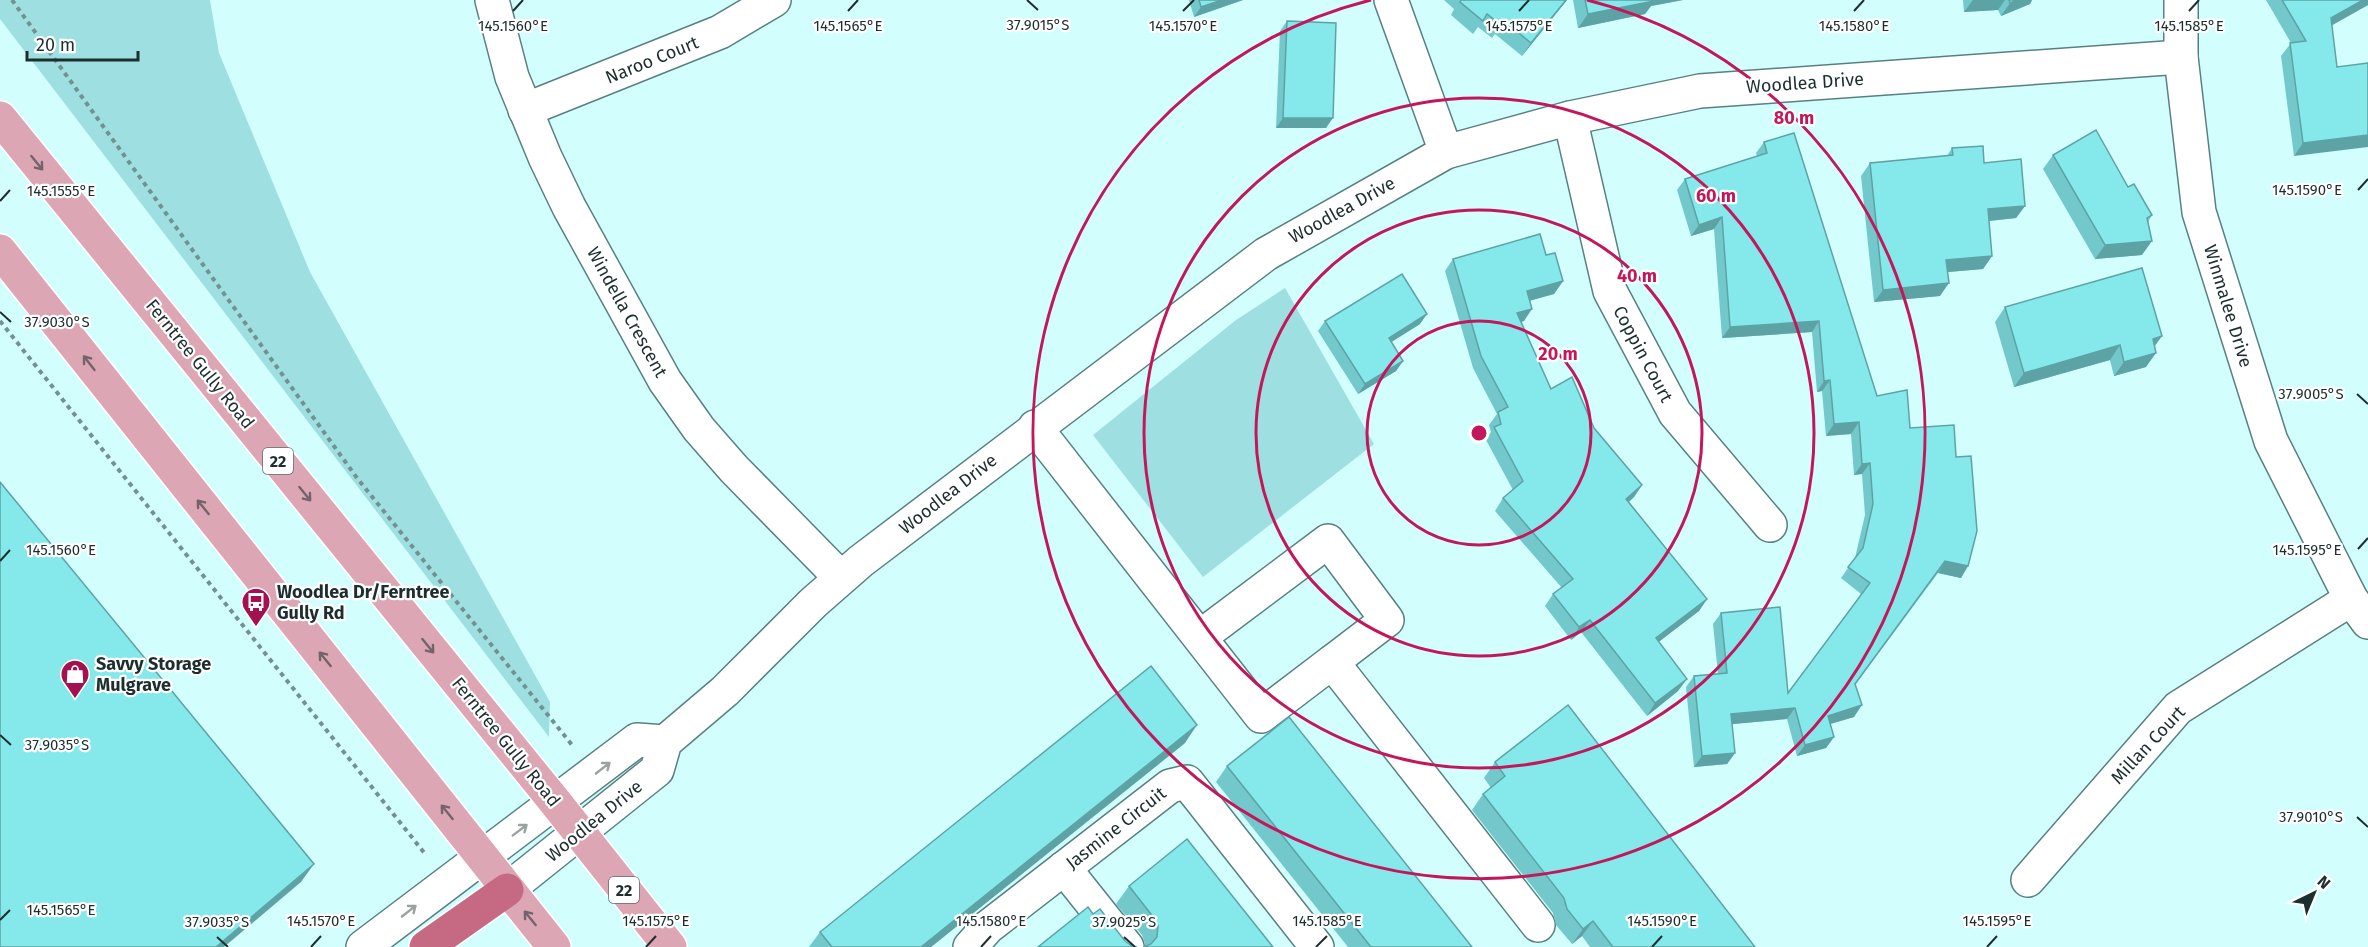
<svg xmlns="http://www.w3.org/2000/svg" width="2368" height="947" viewBox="0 0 2368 947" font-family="'Fira Sans',sans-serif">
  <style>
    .green { fill: #9ee0e1 }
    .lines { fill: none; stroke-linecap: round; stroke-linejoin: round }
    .minor-casing { stroke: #598081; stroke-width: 36 }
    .major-casing { stroke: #fff; stroke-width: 36 }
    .highway-casing { stroke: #fff; stroke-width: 36 }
    .path { stroke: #739191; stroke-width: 4; stroke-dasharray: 4.5 4.5; stroke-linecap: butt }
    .minor { stroke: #fff; stroke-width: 33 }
    .major { stroke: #dda6b5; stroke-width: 33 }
    .highway { stroke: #c66a84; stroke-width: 33 }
    .wall { fill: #72c8cb }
    .shaded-wall { fill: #5da3a5 }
    .building { fill: #85e9ec; stroke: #5da3a5; stroke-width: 1.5 }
    .oneway { stroke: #73646b }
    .oneway2 { stroke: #99a1a1 }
    .ticks { fill: none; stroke: #1d2e2e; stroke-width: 2 }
    .ring { fill: none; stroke: #c2185b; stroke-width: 3 }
    .labels { text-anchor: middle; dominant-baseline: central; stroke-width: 4.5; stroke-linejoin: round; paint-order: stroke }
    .shield { fill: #fff; stroke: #616d6d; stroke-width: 1.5 }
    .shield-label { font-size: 16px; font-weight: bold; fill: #1d2e2e }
    .street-label { font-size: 18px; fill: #1d2e2e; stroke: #fff }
    .poi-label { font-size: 18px; font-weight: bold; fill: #1d2e2e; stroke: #fff; text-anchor: start }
    .ticks-label { font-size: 15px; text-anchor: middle; fill: #1d2e2e; stroke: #fff; stroke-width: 4.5; stroke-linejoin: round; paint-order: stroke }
    .centre { fill: #c2185b; stroke: #fff; stroke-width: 3 }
    .ring-label { font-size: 18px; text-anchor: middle; font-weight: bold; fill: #c2185b; stroke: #fff; stroke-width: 4.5; stroke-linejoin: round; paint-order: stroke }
  </style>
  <rect width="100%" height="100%" fill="#d3fefe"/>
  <g class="green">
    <polygon points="0,0 210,0 219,53 310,272 550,702 549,737 0,19"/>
    <polygon points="1285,288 1374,444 1203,577 1093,435 1236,320"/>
  </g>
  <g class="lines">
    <g class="minor-casing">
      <g id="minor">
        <polyline points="492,0 512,77 545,157 569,207 665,381 699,429 734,469 840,577"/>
        <polyline points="1391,0 1446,152"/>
        <polyline points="2181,0 2181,57 2199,212 2271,441 2351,599 2368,622"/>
        <polyline points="525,110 720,32 774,0"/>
        <polyline points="1570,118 1610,291 1675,413 1770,525"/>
        <polyline points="1035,427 1261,716 1332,662 1538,925"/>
        <polyline points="1200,637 1328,541 1387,620 1332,662"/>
        <polyline points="1064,868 1127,947"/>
        <polyline points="2028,880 2178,708 2351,599"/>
        <polyline points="507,890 657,770 665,742 725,691 813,603 861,561 1266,254 1446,152 1570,118 1700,91 2181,57"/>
        <polyline points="363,947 637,740 665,742"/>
        <polyline points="970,947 988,927 1170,786 1187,782 1317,947"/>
      </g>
    </g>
    <g class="major-casing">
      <g id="major">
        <polyline points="0,118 556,803 670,947"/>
        <polyline points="0,251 554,947"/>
      </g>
    </g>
    <g class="highway-casing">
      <polyline id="highway" points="426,947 507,890"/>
    </g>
    <g class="path">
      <polyline points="12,0 357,478 572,745"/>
      <polyline points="0,321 426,855"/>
    </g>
    <use href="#minor" class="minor"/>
    <use href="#major" class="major"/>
    <use href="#highway" class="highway"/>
  </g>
  <g class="wall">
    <polygon points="1189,0 1243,0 1194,17"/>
    <polygon points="1444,0 1567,0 1522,56 1495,34 1492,38 1478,27 1473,34 1451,15 1454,9"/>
    <polygon points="1573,0 1683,0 1651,6 1645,14 1578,28"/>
    <polygon points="1963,0 2032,0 2030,4 2001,16 1998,10 1964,12"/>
    <polygon points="2266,0 2368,0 2368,5 2331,25 2337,67 2368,63 2294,156 2281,56 2291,43"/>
    <polygon points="1287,21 1326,128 1276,128 1280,31"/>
    <polygon points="1764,142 1877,396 1910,428 1956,457 1968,566 1961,578 1938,573 1855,685 1854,717 1830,724 1834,737 1826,748 1797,756 1787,719 1732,724 1735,753 1727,764 1694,767 1686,687 1694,676 1718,674 1713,624 1721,613 1788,693 1861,594 1841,578 1855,558 1865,515 1862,474 1854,475 1851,434 1826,436 1822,391 1817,392 1812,332 1722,338 1714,229 1691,236 1677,190 1685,179 1757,156 1756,153"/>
    <polygon points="1952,148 1984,163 2025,206 2016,218 1989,221 1992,256 1983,269 1947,272 1940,296 1874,302 1861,176 1870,163 1947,156"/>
    <polygon points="2053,155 2128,187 2152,215 2148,222 2142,255 2095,259 2043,169"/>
    <polygon points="1453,259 1563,281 1554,294 1530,300 1524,321 1520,322 1551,389 1594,428 1642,485 1634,497 1629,502 1707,599 1699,611 1658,642 1678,691 1647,716 1581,632 1571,640 1545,606 1553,594 1562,588 1495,511 1503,498 1513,490 1486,440 1491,432 1489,425 1497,414 1473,368 1445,271"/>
    <polygon points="2005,307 2155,346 2146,367 2114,376 2110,360 2014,387 1995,322"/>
    <polygon points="1325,321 1420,324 1391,342 1403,361 1396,371 1358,394 1318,331"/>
    <polygon points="1185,743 931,947 809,947 820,932"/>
    <polygon points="1495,762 1755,947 1590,947 1582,936 1572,944 1556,925 1553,913 1472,810 1483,794 1491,788 1484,778"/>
    <polygon points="1227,766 1472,947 1348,947 1216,782"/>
    <polygon points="1129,886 1273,947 1145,946 1145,944 1142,935 1116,904"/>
  </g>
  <g class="shaded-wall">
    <polygon points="1222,0 1243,0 1194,17 1201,7"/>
    <polygon points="1566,0 1567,0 1522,56 1531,43"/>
    <polygon points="1648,0 1683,0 1651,6 1645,14 1578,28 1588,14"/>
    <polygon points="1973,0 2005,0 1998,10 1964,12"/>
    <polygon points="2017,0 2032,0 2030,4 2001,16 2010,3"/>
    <polygon points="2363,0 2368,0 2368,5 2322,31 2331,18"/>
    <polygon points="1283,118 1333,118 1326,128 1276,128"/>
    <polygon points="2368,135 2368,147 2294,156 2303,143"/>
    <polygon points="2025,206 2016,218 1979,222 1988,209"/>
    <polygon points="1722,217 1714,229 1691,236 1699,225"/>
    <polygon points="2152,241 2142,255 2095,259 2105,245"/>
    <polygon points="1992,256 1983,269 1937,273 1946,260"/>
    <polygon points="1563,281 1554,294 1519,304 1527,291"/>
    <polygon points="1949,283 1940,296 1874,302 1883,290"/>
    <polygon points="1532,309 1524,321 1508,326 1517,313"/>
    <polygon points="1427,314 1420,324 1382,348 1389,338"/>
    <polygon points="1819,321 1812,332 1722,338 1730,327"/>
    <polygon points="2162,336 2152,350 2153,339"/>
    <polygon points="2120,345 2110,360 2014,387 2024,373"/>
    <polygon points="2156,353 2146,367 2114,376 2124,362"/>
    <polygon points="1403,361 1396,371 1358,394 1365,384"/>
    <polygon points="1830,380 1822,391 1817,392 1824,381"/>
    <polygon points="1859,422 1851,434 1826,436 1834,424"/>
    <polygon points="1870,463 1862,474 1854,475 1862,464"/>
    <polygon points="1642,485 1634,497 1618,511 1626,499"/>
    <polygon points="1945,561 1968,566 1961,578 1938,573"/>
    <polygon points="1707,599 1699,611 1647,651 1656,638"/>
    <polygon points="1590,620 1581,632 1571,640 1579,627"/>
    <polygon points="1687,679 1678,691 1647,716 1655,703"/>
    <polygon points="1862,705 1854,717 1820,727 1828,716"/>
    <polygon points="1795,708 1787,719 1723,725 1731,714"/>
    <polygon points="1197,725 1185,743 931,947 921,947"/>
    <polygon points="1834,737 1826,748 1797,756 1805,745"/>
    <polygon points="1735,753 1727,764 1694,767 1702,756"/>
    <polygon points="314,864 301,882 224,947 216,947"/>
    <polygon points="1593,921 1582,936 1572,944 1583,929"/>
  </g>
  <g class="building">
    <polygon points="1199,0 1222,0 1201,7"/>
    <polygon points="1461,0 1566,0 1531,43 1504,21 1501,25 1487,14 1483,21 1460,2"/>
    <polygon points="1585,0 1654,0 1654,1 1588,14"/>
    <polygon points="2009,0 2017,0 2010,3"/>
    <polygon points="2282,0 2363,0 2331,18 2337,67 2368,63 2368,135 2303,143 2290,43 2306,41"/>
    <polygon points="1287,21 1336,23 1333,118 1283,118"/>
    <polygon points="2096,130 2128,187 2134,184 2152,215 2147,218 2152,241 2105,245 2053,155"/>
    <polygon points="1794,133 1877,396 1907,390 1910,428 1954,425 1956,457 1971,456 1977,531 1968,566 1945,561 1855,684 1862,705 1828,716 1834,737 1805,745 1795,708 1731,714 1735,753 1702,756 1694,676 1727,673 1721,613 1780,607 1788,693 1870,583 1848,567 1863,548 1873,504 1870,463 1862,464 1859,422 1834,424 1830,380 1824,381 1819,321 1730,327 1722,217 1699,225 1685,179 1767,153 1764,142"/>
    <polygon points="1983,146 1984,163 2021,159 2025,206 1988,209 1992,256 1946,260 1949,283 1883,290 1870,163 1953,155 1952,148"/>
    <polygon points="1540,234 1546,255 1555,253 1563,281 1527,291 1532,309 1517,313 1551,389 1572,377 1594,428 1642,485 1626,499 1707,599 1656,638 1687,679 1655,703 1590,620 1579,627 1553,594 1573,579 1503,498 1523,481 1494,427 1501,424 1498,412 1508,407 1481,356 1453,259"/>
    <polygon points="2142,268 2162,336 2153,339 2156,353 2124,362 2120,345 2024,373 2005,307"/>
    <polygon points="1402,274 1427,314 1389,338 1403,361 1365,384 1325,321"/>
    <polygon points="0,482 314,864 216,947 0,947"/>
    <polygon points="1151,666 1197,725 921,947 832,947 820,932"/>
    <polygon points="1568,705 1755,947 1613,947 1593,921 1583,929 1567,909 1564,898 1483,794 1505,776 1495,762"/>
    <polygon points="1289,717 1472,947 1371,947 1227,766"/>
    <polygon points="1187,839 1273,947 1144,947 1151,944 1157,937 1158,926 1154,918 1129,886"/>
    <polygon points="1088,907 1093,914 1100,909 1125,941 1132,946 1137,947 1038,947"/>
  </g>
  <defs><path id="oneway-shaft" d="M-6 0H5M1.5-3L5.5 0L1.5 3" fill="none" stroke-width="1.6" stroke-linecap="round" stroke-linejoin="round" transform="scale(1.5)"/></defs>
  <g class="oneway">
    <use href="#oneway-shaft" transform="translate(37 163) rotate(51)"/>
    <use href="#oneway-shaft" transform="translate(89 363) rotate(-128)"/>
    <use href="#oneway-shaft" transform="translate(305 494) rotate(51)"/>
    <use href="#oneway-shaft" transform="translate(203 507) rotate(-129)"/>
    <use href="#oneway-shaft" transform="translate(428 646) rotate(51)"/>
    <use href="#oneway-shaft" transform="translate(325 659) rotate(-129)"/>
    <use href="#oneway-shaft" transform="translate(447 812) rotate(-129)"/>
    <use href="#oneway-shaft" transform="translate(530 918) rotate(-129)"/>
  </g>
  <g class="oneway2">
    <use href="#oneway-shaft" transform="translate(603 768) rotate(-38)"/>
    <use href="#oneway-shaft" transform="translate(520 830) rotate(-37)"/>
    <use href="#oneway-shaft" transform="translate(409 911) rotate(-38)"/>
  </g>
  <path class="ticks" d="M1027,0L1038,10M513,11L523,0M848,11L858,0M1183,11L1194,0M1519,11L1529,0M1854,11L1864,0M2189,11L2199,0M2358,190L2368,179M0,201L10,190M0,312L11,322M2357,394L2368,404M2358,549L2368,538M0,561L10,550M0,735L11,745M2357,817L2368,827M0,920L10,910M217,937L228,947M1124,937L1135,947M311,947L321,936M646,947L656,936M981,947L991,936M1316,947L1327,936M1652,947L1662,936M1987,947L1997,936"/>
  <g class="ring">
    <circle cx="1479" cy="433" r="112"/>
    <circle cx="1479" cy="433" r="223"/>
    <circle cx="1479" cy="433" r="335"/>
    <path d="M1587 0A446 446 0 1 1 1371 0"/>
  </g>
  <defs>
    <g id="bus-pin" transform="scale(1.5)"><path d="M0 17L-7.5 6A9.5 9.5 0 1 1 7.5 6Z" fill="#a41151" stroke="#fff"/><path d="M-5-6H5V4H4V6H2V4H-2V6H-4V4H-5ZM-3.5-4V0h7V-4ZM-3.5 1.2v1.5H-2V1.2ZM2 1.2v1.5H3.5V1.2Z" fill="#fff"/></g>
    <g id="shop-pin" transform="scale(1.5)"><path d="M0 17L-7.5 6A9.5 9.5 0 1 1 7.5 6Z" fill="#a41151" stroke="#fff"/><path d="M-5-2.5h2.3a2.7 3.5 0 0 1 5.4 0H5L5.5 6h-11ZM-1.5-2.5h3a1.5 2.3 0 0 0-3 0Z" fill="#fff"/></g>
  </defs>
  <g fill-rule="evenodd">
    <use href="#bus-pin" x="256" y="602"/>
    <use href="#shop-pin" x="75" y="674"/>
  </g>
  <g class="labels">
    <g class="shield">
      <rect x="263" y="448" width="30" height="26" rx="4.5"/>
      <rect x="609" y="877" width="30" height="26" rx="4.5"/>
    </g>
    <g class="shield-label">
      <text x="278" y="461">22</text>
      <text x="624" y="890">22</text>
    </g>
    <g class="street-label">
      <text transform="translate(652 60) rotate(-22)">Naroo Court</text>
      <text transform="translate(1805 83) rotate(-4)">Woodlea Drive</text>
      <text transform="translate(1342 210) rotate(-29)">Woodlea Drive</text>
      <text transform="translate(2228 306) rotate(73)">Winmalee Drive</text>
      <text transform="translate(627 312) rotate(61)">Windella Crescent</text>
      <text transform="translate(1643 354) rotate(62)">Coppin Court</text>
      <text transform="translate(200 364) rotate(51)">Ferntree Gully Road</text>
      <text transform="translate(948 494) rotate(-38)">Woodlea Drive</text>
      <text transform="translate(506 742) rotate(51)">Ferntree Gully Road</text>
      <text transform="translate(2148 745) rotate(-47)">Millan Court</text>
      <text transform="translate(594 821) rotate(-39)">Woodlea Drive</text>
      <text transform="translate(1116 828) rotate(-38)">Jasmine Circuit</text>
    </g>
    <g class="poi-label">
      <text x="277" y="592">Woodlea Dr/Ferntree<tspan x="277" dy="21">Gully Rd</tspan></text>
      <text x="96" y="664">Savvy Storage<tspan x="96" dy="21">Mulgrave</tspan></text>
    </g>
  </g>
  <g class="ticks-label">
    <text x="1038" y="30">37.9015°S</text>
    <text x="513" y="31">145.1560°E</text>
    <text x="848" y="31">145.1565°E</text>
    <text x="1183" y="31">145.1570°E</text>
    <text x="1519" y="31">145.1575°E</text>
    <text x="1854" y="31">145.1580°E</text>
    <text x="2189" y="31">145.1585°E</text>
    <text x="2307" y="195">145.1590°E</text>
    <text x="61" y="196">145.1555°E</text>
    <text x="57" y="327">37.9030°S</text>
    <text x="2311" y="399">37.9005°S</text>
    <text x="2307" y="555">145.1595°E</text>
    <text x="61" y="555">145.1560°E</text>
    <text x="57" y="750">37.9035°S</text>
    <text x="2311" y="822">37.9010°S</text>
    <text x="61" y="915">145.1565°E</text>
    <text x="321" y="926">145.1570°E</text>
    <text x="656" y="926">145.1575°E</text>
    <text x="991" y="926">145.1580°E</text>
    <text x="1327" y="926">145.1585°E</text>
    <text x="1662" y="926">145.1590°E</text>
    <text x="1997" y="926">145.1595°E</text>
    <text x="217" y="927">37.9035°S</text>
    <text x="1124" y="927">37.9025°S</text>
  </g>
  <circle cx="1479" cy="433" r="9" class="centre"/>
  <g class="ring-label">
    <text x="1794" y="124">80 m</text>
    <text x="1716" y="202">60 m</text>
    <text x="1637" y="282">40 m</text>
    <text x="1558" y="360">20 m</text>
  </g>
  <g transform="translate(2314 893) rotate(43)" stroke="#ffffff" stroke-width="4.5" paint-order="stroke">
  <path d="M0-4.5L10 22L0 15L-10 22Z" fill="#1d2e2e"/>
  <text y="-9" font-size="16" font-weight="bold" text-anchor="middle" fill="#1d2e2e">N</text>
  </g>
  <path d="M27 51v9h111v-9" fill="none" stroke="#1d2e2e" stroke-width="3"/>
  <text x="36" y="51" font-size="18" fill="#1d2e2e" stroke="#ffffff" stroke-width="4.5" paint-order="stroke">20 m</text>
</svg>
